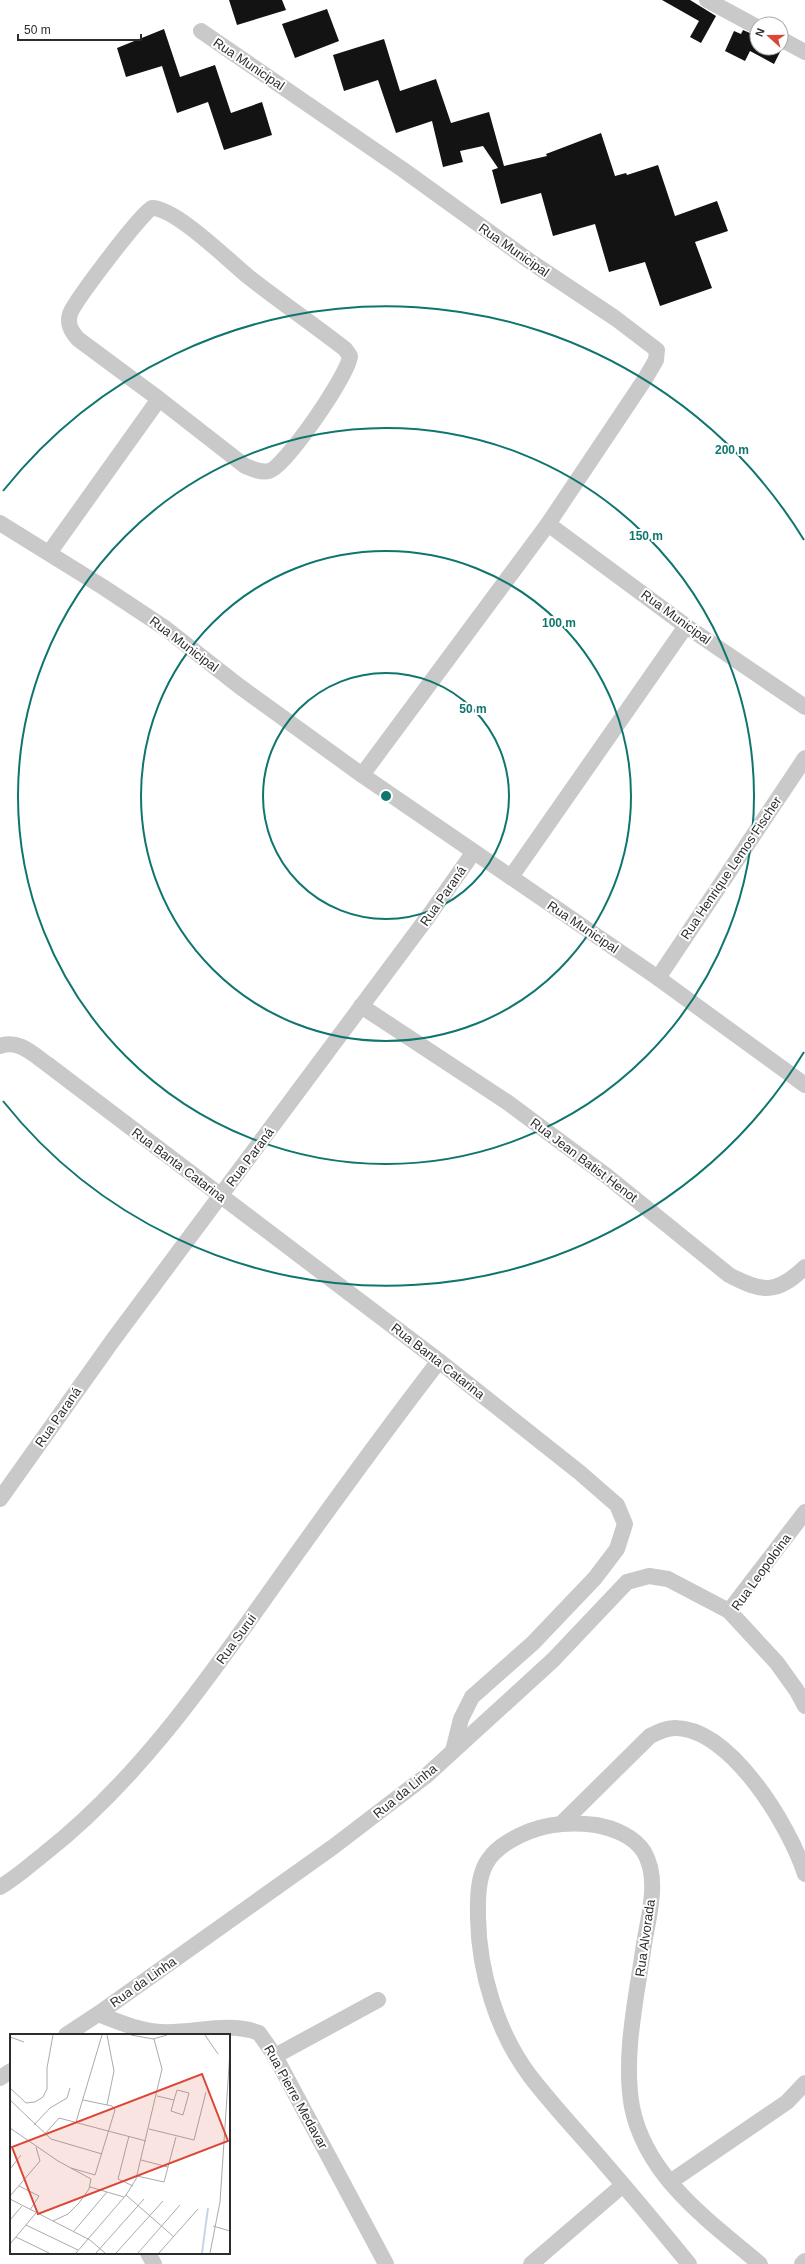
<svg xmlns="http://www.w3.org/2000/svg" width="805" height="2264" viewBox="0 0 805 2264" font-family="Helvetica,sans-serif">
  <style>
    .building { fill: #131313 }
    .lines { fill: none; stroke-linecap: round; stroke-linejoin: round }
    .minor { stroke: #c9c9c9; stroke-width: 16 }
    .ring { fill: none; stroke: #0f766e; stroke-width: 2 }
    .labels { text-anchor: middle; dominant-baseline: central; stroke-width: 4; stroke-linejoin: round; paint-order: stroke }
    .street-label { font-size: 13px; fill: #2c2c2c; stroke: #fff }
    .inset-river { fill: none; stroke: #c6d5e8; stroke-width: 2 }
    .inset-road { fill: none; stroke: #ababab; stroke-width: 1 }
    .view { fill: #db4736; fill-opacity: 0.15; stroke: #db4736; stroke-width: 2 }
    .inset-edge { fill: none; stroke: #2c2c2c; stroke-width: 2 }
    .centre { fill: #0f766e; stroke: #fff; stroke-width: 2 }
    .ring-label { font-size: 12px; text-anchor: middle; font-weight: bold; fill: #0f766e; stroke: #fff; stroke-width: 4; stroke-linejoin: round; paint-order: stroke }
  </style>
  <rect width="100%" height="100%" fill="#fff"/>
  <g class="building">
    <polygon points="229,0 282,0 286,10 237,25"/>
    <polygon points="662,0 690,0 716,16 701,43 690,37 699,21"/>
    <polygon points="327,9 339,41 295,58 282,24"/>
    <polygon points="164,29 180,77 215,65 231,113 262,102 272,135 224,150 208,102 177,113 162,66 126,77 117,48"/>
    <polygon points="743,30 757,36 757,48 781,50 774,64 750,51 745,61 725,51 734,31 741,34"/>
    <polygon points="384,39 400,91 436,79 451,123 489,112 504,166 547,156 546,154 601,133 615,176 626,173 627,175 658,165 675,216 717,201 728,231 695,242 712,288 660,306 645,262 609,272 595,224 553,236 541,193 501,204 492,170 498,168 483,146 460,151 463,162 443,167 432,121 396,133 378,80 344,91 333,55"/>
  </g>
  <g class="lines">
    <g class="minor">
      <polyline points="707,0 757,27"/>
      <polyline points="201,31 402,169 531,262 615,318 657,350 656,360 645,379 548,524 362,775"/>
      <polyline points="781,39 805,52"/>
      <polyline points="0,523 103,587 165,628 239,686 362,775 658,978 805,1085"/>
      <polyline points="548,524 686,626 805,707"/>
      <path d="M49,553L159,399L245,466C252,469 261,473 269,471C285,467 349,374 350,356L345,349C314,325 281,302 250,278C230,262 176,208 152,208C142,212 74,302 70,314C67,324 71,331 78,339L159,399"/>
      <polyline points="511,877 686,626"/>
      <polyline points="658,978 805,758"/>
      <path d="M361,1006L507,1102L608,1177L729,1275C763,1293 777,1294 805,1267"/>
      <path d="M0,1046C18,1039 33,1054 47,1064L439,1361L579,1472L617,1505L625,1524L617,1549L595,1578L533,1643L472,1697L461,1719L453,1751"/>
      <polyline points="0,1499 113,1340 430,914 473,853"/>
      <polyline points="729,1611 805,1512"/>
      <path d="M562,1823L650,1736C658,1732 666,1728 675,1728C731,1728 790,1827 805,1874"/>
      <path d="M0,1887C16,1878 30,1865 44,1854C137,1781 205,1683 273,1587C327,1511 382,1435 439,1361"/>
      <path d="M98,2014C119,2022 139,2031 161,2032C193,2034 228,2021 259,2033L275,2056L386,2264"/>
      <polyline points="66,2035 98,2014 333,1847 426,1776 553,1660 627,1582 649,1576 668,1579 729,1611 777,1663 797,1691 805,1706"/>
      <polyline points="275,2056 378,2000"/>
      <polyline points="0,2078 11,2071"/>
      <polyline points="670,2182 787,2102 805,2083"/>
      <polyline points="148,2253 154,2264"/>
      <polyline points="531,2264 623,2185"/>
      <path d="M689,2264C658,2226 627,2189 595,2152C573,2127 550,2102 530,2076C497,2032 479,1972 478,1918C477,1870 483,1850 530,1831C551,1823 573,1822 596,1825C613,1828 634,1836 644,1852C661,1881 647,1920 643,1951C636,1999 623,2058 632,2107C646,2177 709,2221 760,2264"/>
      <polyline points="802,2264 805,2261"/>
    </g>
  </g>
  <g class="ring">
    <circle cx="386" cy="796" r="123"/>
    <circle cx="386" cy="796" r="245"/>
    <circle cx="386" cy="796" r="368"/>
    <path d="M804 1052A490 490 0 0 1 3 1101M3 491A490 490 0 0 1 804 540"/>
  </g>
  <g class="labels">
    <g class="street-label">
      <text transform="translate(249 64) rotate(34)">Rua Municipal</text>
      <text transform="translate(514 250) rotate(35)">Rua Municipal</text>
      <text transform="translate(676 617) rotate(36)">Rua Municipal</text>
      <text transform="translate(184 644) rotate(37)">Rua Municipal</text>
      <text transform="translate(731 868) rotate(-56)">Rua Henrique Lemos Fischer</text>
      <text transform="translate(443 896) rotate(-55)">Rua Paraná</text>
      <text transform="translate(583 927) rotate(34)">Rua Municipal</text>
      <text transform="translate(250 1157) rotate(-53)">Rua Paraná</text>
      <text transform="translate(584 1160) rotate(37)">Rua Jean Batist Henot</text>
      <text transform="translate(179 1165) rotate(37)">Rua Banta Catarina</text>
      <text transform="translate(438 1361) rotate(38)">Rua Banta Catarina</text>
      <text transform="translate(58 1417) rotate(-55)">Rua Paraná</text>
      <text transform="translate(761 1572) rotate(-54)">Rua Leopoloina</text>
      <text transform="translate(236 1639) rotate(-54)">Rua Surui</text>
      <text transform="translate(405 1791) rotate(-39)">Rua da Linha</text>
      <text transform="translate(645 1938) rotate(-82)">Rua Alvorada</text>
      <text transform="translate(143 1982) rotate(-35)">Rua da Linha</text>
      <text transform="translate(296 2097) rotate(61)">Rua Pierre Medavar</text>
    </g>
  </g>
  <g transform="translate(10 2034)">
    <rect width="220" height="220" fill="#fff"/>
    <path class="inset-river" d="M192,219L198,174"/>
    <path class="inset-road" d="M121,1L143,5L157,1M195,1L208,20M0,3L14,8M0,54L16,69L25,68L33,63L37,55V34L43,1M147,62L164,66L161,77L173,81L179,59L167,56L164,66M0,66L41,105L92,120M97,71L104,37L97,1M66,88L92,1M24,91L40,74L57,64L60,54M0,94L48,127L81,145L79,155L69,169L58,180L43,187M139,95L184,106L196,58M34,101L49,84L136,107M119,102L108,145L123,152M131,126L158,133M61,134L85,141L105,76L102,72L73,66M0,135L11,121M127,142L154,148L166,103M9,152L29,162L20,176M80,153L114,163M116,161L164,203M0,162L30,127L26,113M0,165L80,206L95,219M0,186L12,172M16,191L68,216M203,192L220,197M64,197L97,158M6,203L39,219M0,210L26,179M66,219L116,161L126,145L152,35L144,5M86,219L134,165M106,219L153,167M128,219L170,171M149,219L188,175M200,219L210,168L220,17"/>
    <path class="view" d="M192,40L218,107L28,180L2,113Z"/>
    <rect width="220" height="220" class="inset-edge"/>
  </g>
  <circle cx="386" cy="796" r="6" class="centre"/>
  <g class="ring-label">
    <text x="732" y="454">200 m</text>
    <text x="646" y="540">150 m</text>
    <text x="559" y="627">100 m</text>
    <text x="473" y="713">50 m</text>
  </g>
  <g transform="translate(769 36) rotate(291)"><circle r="19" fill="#ffffff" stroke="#ababab"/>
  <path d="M0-3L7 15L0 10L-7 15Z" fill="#db4736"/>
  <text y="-6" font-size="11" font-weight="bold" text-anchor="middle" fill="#2c2c2c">N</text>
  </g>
  <path d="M18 34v6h123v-6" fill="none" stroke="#2c2c2c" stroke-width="2"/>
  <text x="24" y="34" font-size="12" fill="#2c2c2c" stroke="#ffffff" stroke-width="3" paint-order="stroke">50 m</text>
</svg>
